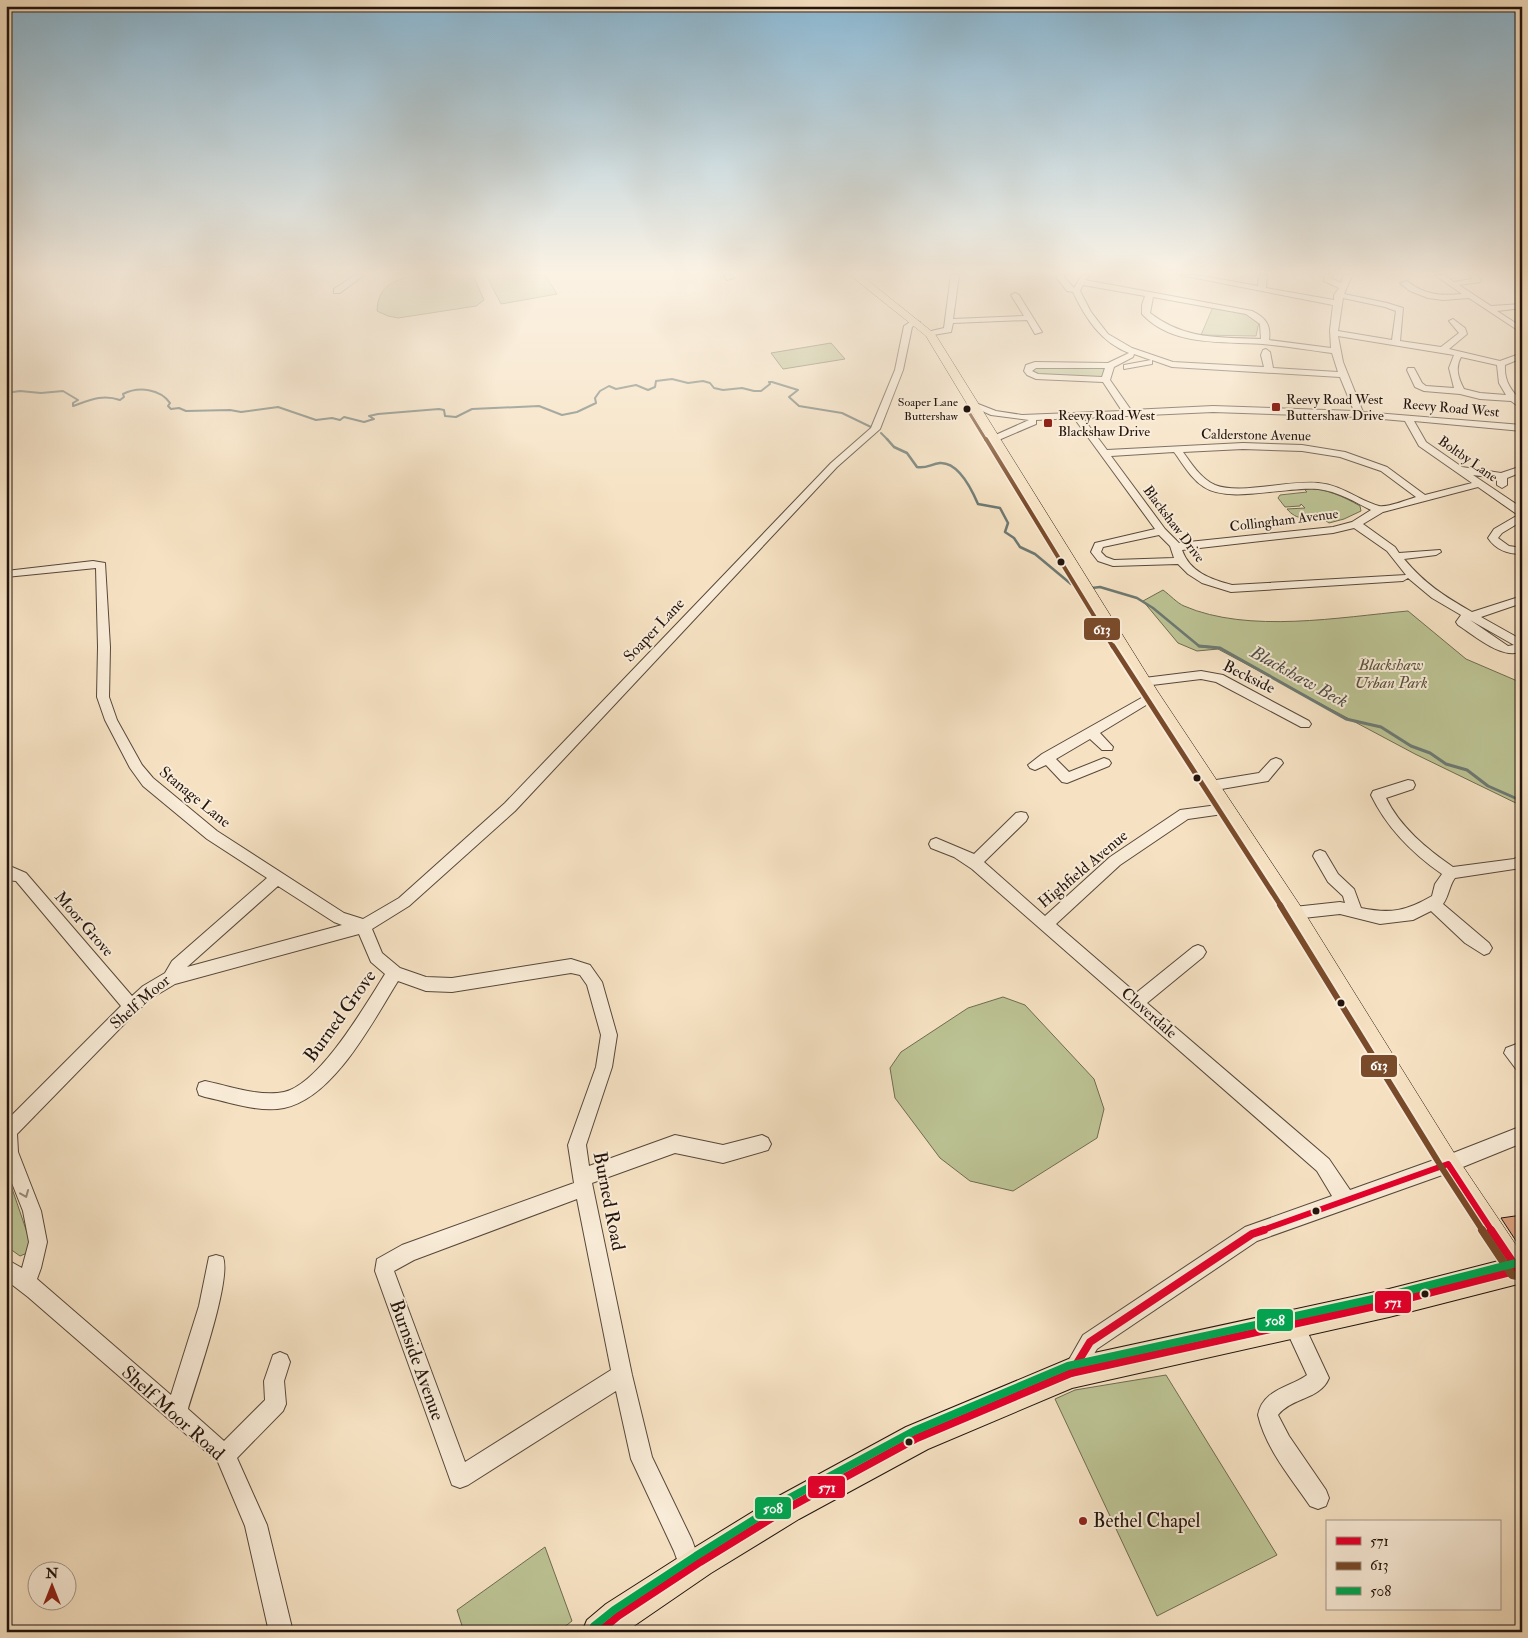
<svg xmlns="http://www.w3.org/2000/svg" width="1528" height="1638" viewBox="0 0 1528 1638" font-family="'IM FELL Double Pica',serif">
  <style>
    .green { fill: #bcc394; stroke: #6f6c51 }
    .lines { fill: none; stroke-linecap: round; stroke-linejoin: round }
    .stream-far2 { stroke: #6c7973; stroke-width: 2 }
    .stream-far1 { stroke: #6c7973; stroke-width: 2.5 }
    .stream { stroke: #6c7973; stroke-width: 3 }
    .building { fill: #dda381; stroke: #22140e }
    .minor-casing { stroke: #57483b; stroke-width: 2 }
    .major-casing { stroke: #22140e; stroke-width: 1 }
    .highway-casing { stroke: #22140e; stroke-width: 2 }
    .minor { fill: #f9ecd8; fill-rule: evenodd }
    .major { fill: #f6e2c3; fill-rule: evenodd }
    .highway { fill: #f6e2c3; fill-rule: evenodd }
    .bus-1-far1-casing { stroke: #f9ecd8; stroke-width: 10 }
    .bus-1-casing { stroke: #f9ecd8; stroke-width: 11 }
    .bus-2-far4-casing { stroke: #f9ecd8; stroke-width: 5.5 }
    .bus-2-far3-casing { stroke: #f9ecd8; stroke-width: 7 }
    .bus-2-far2-casing { stroke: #f9ecd8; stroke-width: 9 }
    .bus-2-far1-casing { stroke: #f9ecd8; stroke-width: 10 }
    .bus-2-casing { stroke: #f9ecd8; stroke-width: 11 }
    .bus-3-casing { stroke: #f9ecd8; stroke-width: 11 }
    .bus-1-far1 { stroke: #e4002b; stroke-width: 6 }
    .bus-1 { stroke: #e4002b; stroke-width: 8 }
    .bus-2-far4 { stroke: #7a4b2a; stroke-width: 3 }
    .bus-2-far3 { stroke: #7a4b2a; stroke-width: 4 }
    .bus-2-far2 { stroke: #7a4b2a; stroke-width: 5 }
    .bus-2-far1 { stroke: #7a4b2a; stroke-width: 6 }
    .bus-2 { stroke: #7a4b2a; stroke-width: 8 }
    .bus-3 { stroke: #00a651; stroke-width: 8 }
    .oneway { stroke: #988b7d }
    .poi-dot { fill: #8f2418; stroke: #f9ecd8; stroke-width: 2 }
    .bus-dot { fill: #22140e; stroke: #f9ecd8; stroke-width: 2 }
    .labels { text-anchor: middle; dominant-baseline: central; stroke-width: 4; stroke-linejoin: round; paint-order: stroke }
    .far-bus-label { font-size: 12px; fill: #22140e; stroke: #f9ecd8; text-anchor: end }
    .far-poi-label { font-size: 14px; fill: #22140e; stroke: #f9ecd8; text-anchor: start }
    .far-street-label { font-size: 14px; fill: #22140e; stroke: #f9ecd8 }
    .street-label { font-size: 16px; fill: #22140e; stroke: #f9ecd8 }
    .park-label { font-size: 16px; font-style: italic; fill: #58513d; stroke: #f9ecd8 }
    .water-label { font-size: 18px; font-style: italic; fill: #4d4f49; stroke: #f9ecd8 }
    .near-street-label { font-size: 19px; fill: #22140e; stroke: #f9ecd8 }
    .near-poi-label { font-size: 19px; fill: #22140e; stroke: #f9ecd8; text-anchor: start }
    .line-badge { stroke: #f9ecd8; stroke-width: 2 }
    .badge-label { font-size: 14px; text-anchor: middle; font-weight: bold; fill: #fff }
  </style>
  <rect width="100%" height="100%" fill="#f6e2c3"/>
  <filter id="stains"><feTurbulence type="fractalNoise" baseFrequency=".004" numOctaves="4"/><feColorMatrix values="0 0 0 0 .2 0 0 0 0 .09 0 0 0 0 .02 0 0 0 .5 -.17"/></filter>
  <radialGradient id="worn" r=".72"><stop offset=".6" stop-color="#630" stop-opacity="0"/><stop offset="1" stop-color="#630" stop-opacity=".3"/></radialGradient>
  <g class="green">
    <path d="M420,275H473L484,300L476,306L398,318L388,316L377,311C378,284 396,279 420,275Z"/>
    <polygon points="486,275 545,275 557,294 501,304"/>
    <polygon points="1213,307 1246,314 1259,322 1256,336 1201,335"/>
    <polygon points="831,343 845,359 783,369 771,353"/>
    <polygon points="1034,367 1100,367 1104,369 1105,374 1102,377 1039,375 1033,373 1031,368"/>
    <path d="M1306,488C1326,489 1343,496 1360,506L1361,511L1344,519L1329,523L1321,517C1306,518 1297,521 1287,509L1305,508L1301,504L1300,506L1285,507L1278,498L1280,495L1307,492L1304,489Z"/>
    <path d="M1163,590C1170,595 1177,603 1184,606C1249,634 1340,617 1408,611L1466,659L1522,683V806L1415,754L1218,649L1197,651L1178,643L1143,601Z"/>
    <polygon points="1003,997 1025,1005 1094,1079 1104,1109 1097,1138 1013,1191 970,1181 940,1158 895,1098 890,1068 901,1052 968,1008"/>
    <polygon points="6,1171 32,1247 27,1253 20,1256 6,1246"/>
    <polygon points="1166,1375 1277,1555 1157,1616 1055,1399 1075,1390"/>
    <polygon points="545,1547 572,1621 558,1632 464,1632 457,1610"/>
  </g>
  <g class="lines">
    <g class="stream-far2">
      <path d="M6,393L20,391L41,393L63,391L78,400L73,403V406C90,400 102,394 120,400L124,397L123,394C139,386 160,389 170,403L168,406L171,409L179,408L186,411L230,410L241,412L278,407L316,420L332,418L340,420L344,417L364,422L374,419L369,416L378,414L439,409L444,410L445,416L456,417L472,409L539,406L562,415L577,412L596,403L595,398L600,391L609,386L616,389L636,385L648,390L655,387L656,381L672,379L688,383L703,381L710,383L714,388L723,390L742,388L754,391H761L770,384L769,382H772L798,390L789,397L799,406L842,413L873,428"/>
      <polyline points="881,433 888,440"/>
    </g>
    <g class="stream-far1">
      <path d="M887,439L894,447L907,453L917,467C926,469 931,464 940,463C959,462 972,490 978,504L1000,508L1008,523L1005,532L1014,538L1020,547L1035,554L1071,584"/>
      <polyline points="1092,588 1100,587 1137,598 1153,608 1199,646 1209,647"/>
    </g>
    <polyline class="stream" points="1199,646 1220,648 1346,719 1381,727 1411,746 1430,753 1446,764 1467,770 1488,786 1522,801"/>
  </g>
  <polygon class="building" points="1522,1215 1522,1250 1501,1218"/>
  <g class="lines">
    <g class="minor-casing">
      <g id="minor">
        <polygon points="355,275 364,275 340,293 334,293 334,289"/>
        <polygon points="724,275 732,275 734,278 727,280"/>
        <polygon points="951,275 959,275 953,319 1024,316 1011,295 1015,293 1019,295 1042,332 1035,334 1027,320 953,323 951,332 927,336 927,332 944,328"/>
        <path d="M1058,275H1066L1064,277L1074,288L1082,275H1090L1085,280L1252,311C1266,318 1271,325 1269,340L1331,348L1330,330L1333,305L1180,275H1197L1258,286L1259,275H1267L1266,288L1334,300V295L1339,288L1324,281L1325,275H1333L1331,278L1341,283L1344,275H1352L1344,294L1387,303L1403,308L1400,341L1441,347L1459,333L1449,321L1453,319L1465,328L1467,334L1449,349L1500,361L1522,353V358L1505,365C1504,381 1511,391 1522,401V409L1511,401L1480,399L1460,394L1424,391L1415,387L1407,370L1408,368H1414L1422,383L1426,386L1454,388L1449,368L1454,355L1338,336L1343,362L1363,412L1522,425V431L1414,421L1426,442L1462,467L1501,473L1522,466V472L1507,478V485L1502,488L1497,485V478L1473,475L1522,508V521L1502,533L1498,538L1509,546L1522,548V554C1507,554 1496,550 1488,538L1494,529L1518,515L1478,487L1383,512L1363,524L1395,547L1399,553L1440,550L1441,552L1436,555L1404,559C1425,584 1444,596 1472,612L1522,596V603L1481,617L1522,640V651C1503,661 1474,635 1458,625L1456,622L1461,615L1432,598L1408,578L1403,581L1231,592L1202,583L1188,574L1178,564L1113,566L1098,561L1091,552L1095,543L1155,529L1074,418L1036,420V424L994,442L989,439L991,437L1029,420L991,415L969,405L973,402L996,411L1022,415L1122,411L1103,382L1036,379L1027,375L1024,371L1026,365L1035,362L1108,363L1129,353C1101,342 1086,319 1073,292L1067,291L1056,277ZM1083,285L1145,296L1142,305V314C1173,347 1222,341 1263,344C1286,346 1309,350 1332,353L1338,372L1273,368L1270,352L1266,349L1263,350L1261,355L1264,367L1173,362L1132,348L1108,334L1091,312L1080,291ZM1153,297L1246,314L1260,324L1261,339C1219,337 1185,340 1150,313ZM1343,298L1385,307L1396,311L1392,340L1338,331ZM1134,354L1151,360L1124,365V369L1152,364V360L1172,367L1340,377L1354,411L1213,406L1131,410L1110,380L1114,367L1133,357ZM1461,357L1497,365L1499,383L1506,395L1480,393L1464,389C1458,378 1455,368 1461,357ZM1036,368H1105L1102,377L1038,374L1032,371ZM1213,412L1360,417L1405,421L1419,446L1472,483L1425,495L1387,467L1345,452L1302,445L1243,443L1107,450L1083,418ZM1243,449L1302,451L1340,457L1381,471L1416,497C1407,500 1386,508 1379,506C1358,500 1342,485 1318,483C1288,480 1241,495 1215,485C1201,479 1191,463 1183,452ZM1174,452C1183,464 1191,479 1204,487C1229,504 1287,486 1318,489C1337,491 1355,502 1371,510L1352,522L1333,527L1179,543L1165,529L1111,456ZM1354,528L1387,551L1406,575L1232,585C1210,579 1190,572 1182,550L1333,533ZM1159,535L1170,546L1174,558L1114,560L1106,557L1101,552L1103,547ZM1470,620L1514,645L1508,646Z"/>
        <path d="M1435,275H1444L1454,282L1472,279L1471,275H1477L1481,280L1480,282L1459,285L1491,306L1522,304V308L1497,311L1522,327V333L1469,298L1443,300L1428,298L1410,291L1400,283L1407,281C1425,295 1440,296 1462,294Z"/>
        <path d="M913,320L920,322L912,327L903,370L880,429L837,467L515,811L409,906L372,929L382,953L400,968L426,977L452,978L571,959L590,965L602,982L617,1035L612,1067L586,1145L589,1166L675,1135L723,1145L762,1135L768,1138L771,1144L768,1150L723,1163L675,1153L592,1183L632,1375L652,1457L692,1540L702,1568L699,1576L691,1579L683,1576L674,1551L631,1459L616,1391L468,1485L460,1488L452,1485L375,1271L377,1259L402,1245L574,1183L568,1145L596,1067L601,1035L587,985L580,975L571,973L452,992L426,991L398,981C373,1021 334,1098 284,1108C259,1113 229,1102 205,1097L199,1095L197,1089L199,1083L205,1081C229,1086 259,1097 284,1092C320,1084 366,1004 385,974L371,962L359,934L175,984L155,996L137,1011L17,1134L18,1152L41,1211L47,1242L41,1268L37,1279L171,1395L199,1306L209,1257L216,1255L223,1257C232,1280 196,1381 188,1409L224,1441L265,1400L264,1381L273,1355L280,1352L287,1355L290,1362L284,1381L286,1404L283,1411L237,1458L267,1525L293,1632H269L245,1526L218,1462L28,1297L6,1280V1259L22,1268L29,1242L23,1211L6,1168V1121L121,1006L16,881L6,880V868L12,867L26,873L132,996L143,986L165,973L172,961L267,878L207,839L143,786L130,768L105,720L97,697L98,647L96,568L6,577V571L93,561L105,563L110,647L109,697L117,720L142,765L153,778L217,831L344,913L363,919L399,898L505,803L831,463L871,428L895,370L904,326ZM278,886L334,922L342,925L187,967ZM577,1199L611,1370L465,1462L394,1271L414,1260Z"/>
        <polygon points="1201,671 1223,675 1309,721 1311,724 1309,727 1301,727 1216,682 1201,679 1144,686 1138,682 1144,678"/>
        <polygon points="1152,692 1156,693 1158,696 1156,699 1100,733 1113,747 1112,750 1102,750 1090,739 1056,759 1069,772 1104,758 1109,760 1111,763 1109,766 1067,783 1062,782 1046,765 1035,770 1030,768 1028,765 1042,754"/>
        <polygon points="1276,758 1281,760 1283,763 1268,781 1210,791 1205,790 1203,786 1205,782 1210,781 1259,773 1271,760"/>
        <path d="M1408,780L1413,781L1415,785L1413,789L1386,798C1400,827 1427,849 1453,867L1514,859L1522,855L1521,868L1455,878C1449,886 1449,896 1443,904L1489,943L1492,948L1489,953L1484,955L1465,943L1431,911L1413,920L1380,924L1340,914L1294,919L1289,917L1287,913L1289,909L1294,907L1340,902L1345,903L1343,896L1328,882L1313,856L1315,852L1320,850L1325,852L1338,874L1354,889L1361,908C1391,914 1406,911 1432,896L1435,884L1442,874C1412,853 1387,828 1371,795L1373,791Z"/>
        <polygon points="1225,804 1230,805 1232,809 1230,813 1188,819 1120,865 1056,924 1136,993 1193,947 1198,945 1203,947 1206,952 1203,957 1147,1003 1329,1159 1350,1190 1448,1155 1522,1126 1522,1143 1448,1173 1257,1241 1097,1349 1079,1379 1072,1382 1065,1379 1062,1372 1083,1335 1245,1227 1332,1196 1317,1171 972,869 954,857 931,848 929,844 931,840 936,838 974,854 1016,813 1021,812 1026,813 1028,817 1026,821 984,862 1045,916 1110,857 1180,810"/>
        <polygon points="1522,1042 1522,1072 1516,1069 1504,1053 1506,1048"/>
        <path d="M1293,1313L1300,1316L1329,1378C1320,1400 1292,1397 1278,1415L1289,1436L1326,1490L1329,1498L1326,1506L1318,1509L1310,1506C1291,1478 1266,1449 1258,1415C1263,1389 1289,1388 1307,1375L1283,1323L1286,1316Z"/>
      </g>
    </g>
    <g class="major-casing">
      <polygon id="major" points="850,275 861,275 935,334 1158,692 1301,907 1456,1156 1522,1254 1522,1281 1518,1282 1509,1279 1440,1172 1287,919 1146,700 926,336"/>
    </g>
    <g class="highway-casing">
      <polygon id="highway" points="1522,1255 1522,1283 1389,1317 1072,1388 928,1449 799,1519 711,1573 625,1632 582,1632 587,1620 606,1604 689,1551 777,1497 906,1427 1071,1358 1389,1289"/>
    </g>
    <use href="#minor" class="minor"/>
    <use href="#major" class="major"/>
    <use href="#highway" class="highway"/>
    <g class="bus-1-far1-casing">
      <polyline id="bus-1-far1" points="1260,1231 1448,1164 1492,1231"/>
    </g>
    <g class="bus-1-casing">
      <g id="bus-1">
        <polyline points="1264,1230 1252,1234 1090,1342 1071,1373 1389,1303 1518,1270 1491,1230"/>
        <polyline points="599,1632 618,1616 700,1562 788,1508 917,1438 1071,1373"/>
      </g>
    </g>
    <g class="bus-2-far4-casing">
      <polyline id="bus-2-far4" points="967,409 986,440"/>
    </g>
    <g class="bus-2-far3-casing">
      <polyline id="bus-2-far3" points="986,439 1113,647"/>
    </g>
    <g class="bus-2-far2-casing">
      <polyline id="bus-2-far2" points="1113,646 1281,906"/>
    </g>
    <g class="bus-2-far1-casing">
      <polyline id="bus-2-far1" points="1280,905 1442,1168 1483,1231"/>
    </g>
    <g class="bus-2-casing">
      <polyline id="bus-2" points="1482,1230 1512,1275 1522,1277"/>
    </g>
    <g class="bus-3-casing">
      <polyline id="bus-3" points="594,1626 614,1610 696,1556 784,1501 914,1431 1068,1366 1387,1296 1520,1262"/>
    </g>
    <use href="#bus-1-far1" class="bus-1-far1"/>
    <use href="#bus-1" class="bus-1"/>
    <use href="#bus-2-far4" class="bus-2-far4"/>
    <use href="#bus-2-far3" class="bus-2-far3"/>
    <use href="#bus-2-far2" class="bus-2-far2"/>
    <use href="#bus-2-far1" class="bus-2-far1"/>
    <use href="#bus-2" class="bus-2"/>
    <use href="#bus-3" class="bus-3"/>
  </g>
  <defs><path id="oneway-chevron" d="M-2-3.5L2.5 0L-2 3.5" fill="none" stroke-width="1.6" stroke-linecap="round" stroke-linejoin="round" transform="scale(1.25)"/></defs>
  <use class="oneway" href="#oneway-chevron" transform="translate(25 1194) rotate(68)"/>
  <linearGradient id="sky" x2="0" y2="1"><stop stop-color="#8ab8d4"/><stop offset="0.54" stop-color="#fbf2e4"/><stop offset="1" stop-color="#fbf2e4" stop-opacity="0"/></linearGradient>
  <rect width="1528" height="505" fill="url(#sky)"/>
  <g class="poi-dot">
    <rect x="1271" y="402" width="10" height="10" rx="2.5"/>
    <rect x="1043" y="418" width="10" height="10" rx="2.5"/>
    <circle cx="1083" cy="1521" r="5"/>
  </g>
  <g class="bus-dot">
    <circle cx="967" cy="409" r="4.5"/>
    <circle cx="1061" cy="562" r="4.5"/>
    <circle cx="1197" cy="778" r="4.5"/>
    <circle cx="1341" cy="1003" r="4.5"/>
    <circle cx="1316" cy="1211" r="4.5"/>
    <circle cx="1425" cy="1294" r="4.5"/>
    <circle cx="909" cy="1442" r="4.5"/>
  </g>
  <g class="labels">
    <g class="far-bus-label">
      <text x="958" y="402">Soaper Lane<tspan x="958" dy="14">Buttershaw</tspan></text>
    </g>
    <g class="far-poi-label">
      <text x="1286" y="399">Reevy Road West<tspan x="1286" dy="16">Buttershaw Drive</tspan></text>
      <text x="1058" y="415">Reevy Road West<tspan x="1058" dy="16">Blackshaw Drive</tspan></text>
    </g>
    <g class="far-street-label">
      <text transform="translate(1451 408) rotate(5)">Reevy Road West</text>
      <text transform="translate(1256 435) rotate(1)">Calderstone Avenue</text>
      <text transform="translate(1468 459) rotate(35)">Boltby Lane</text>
      <text transform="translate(1284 520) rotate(-7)">Collingham Avenue</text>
      <text transform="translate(1174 524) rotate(53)">Blackshaw Drive</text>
    </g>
    <g class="street-label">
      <text transform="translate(654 630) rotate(-47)">Soaper Lane</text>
      <text transform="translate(1249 677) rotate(26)">Beckside</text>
      <text transform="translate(195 797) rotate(39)">Stanage Lane</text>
      <text transform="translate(1083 869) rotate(-40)">Highfield Avenue</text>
      <text transform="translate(84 924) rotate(49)">Moor Grove</text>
      <text transform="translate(140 1002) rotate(-41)">Shelf Moor</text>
      <text transform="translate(1149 1013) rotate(41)">Cloverdale</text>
    </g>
    <g class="park-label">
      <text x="1391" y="665">Blackshaw<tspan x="1391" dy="18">Urban Park</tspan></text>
    </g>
    <g class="water-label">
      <text transform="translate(1299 677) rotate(29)">Blackshaw Beck</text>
    </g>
    <g class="near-street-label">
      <text transform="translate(340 1016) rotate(-54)">Burned Grove</text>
      <text transform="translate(609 1201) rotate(79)">Burned Road</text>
      <text transform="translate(417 1360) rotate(70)">Burnside Avenue</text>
      <text transform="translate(173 1413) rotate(42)">Shelf Moor Road</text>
    </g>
    <g class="near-poi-label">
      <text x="1093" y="1521">Bethel Chapel</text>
    </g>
  </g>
  <g class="line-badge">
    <rect x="1083" y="617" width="38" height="24" rx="5" fill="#7a4b2a"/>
    <rect x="1360" y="1054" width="38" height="24" rx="5" fill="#7a4b2a"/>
    <rect x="1374" y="1290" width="38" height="24" rx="5" fill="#e4002b"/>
    <rect x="1256" y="1308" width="38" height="24" rx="5" fill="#00a651"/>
    <rect x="807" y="1475" width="39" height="24" rx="5" fill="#e4002b"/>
    <rect x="754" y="1496" width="38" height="24" rx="5" fill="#00a651"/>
  </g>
  <g class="badge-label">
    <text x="1102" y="634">613</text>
    <text x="1379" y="1070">613</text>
    <text x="1393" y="1307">571</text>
    <text x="1275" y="1325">508</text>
    <text x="827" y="1492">571</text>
    <text x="773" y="1513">508</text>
  </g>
  <rect width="1528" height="1638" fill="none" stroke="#f6e2c3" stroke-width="25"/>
  <rect x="8" y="8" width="1513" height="1623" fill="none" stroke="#22140e" stroke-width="2.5"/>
  <rect x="12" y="12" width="1503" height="1613" fill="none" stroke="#22140e"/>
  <rect x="1326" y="1520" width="175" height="90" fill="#f9ecd8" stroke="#a39687"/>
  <rect x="1336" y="1537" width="25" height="8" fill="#e4002b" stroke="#a39687"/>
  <text x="1370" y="1546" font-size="15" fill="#22140e">571</text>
  <rect x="1336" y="1562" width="25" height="8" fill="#7a4b2a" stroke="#a39687"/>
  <text x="1370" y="1570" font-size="15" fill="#22140e">613</text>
  <rect x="1336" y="1587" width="25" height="8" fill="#00a651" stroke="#a39687"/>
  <text x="1370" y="1596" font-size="15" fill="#22140e">508</text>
  <g transform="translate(52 1586)"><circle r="24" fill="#f9ecd8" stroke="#a39687"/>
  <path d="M0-4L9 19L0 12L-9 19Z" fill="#8f2418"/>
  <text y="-8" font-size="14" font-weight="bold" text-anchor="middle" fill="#22140e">N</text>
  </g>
  <rect width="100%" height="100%" filter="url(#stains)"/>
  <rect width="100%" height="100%" fill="url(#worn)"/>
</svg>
